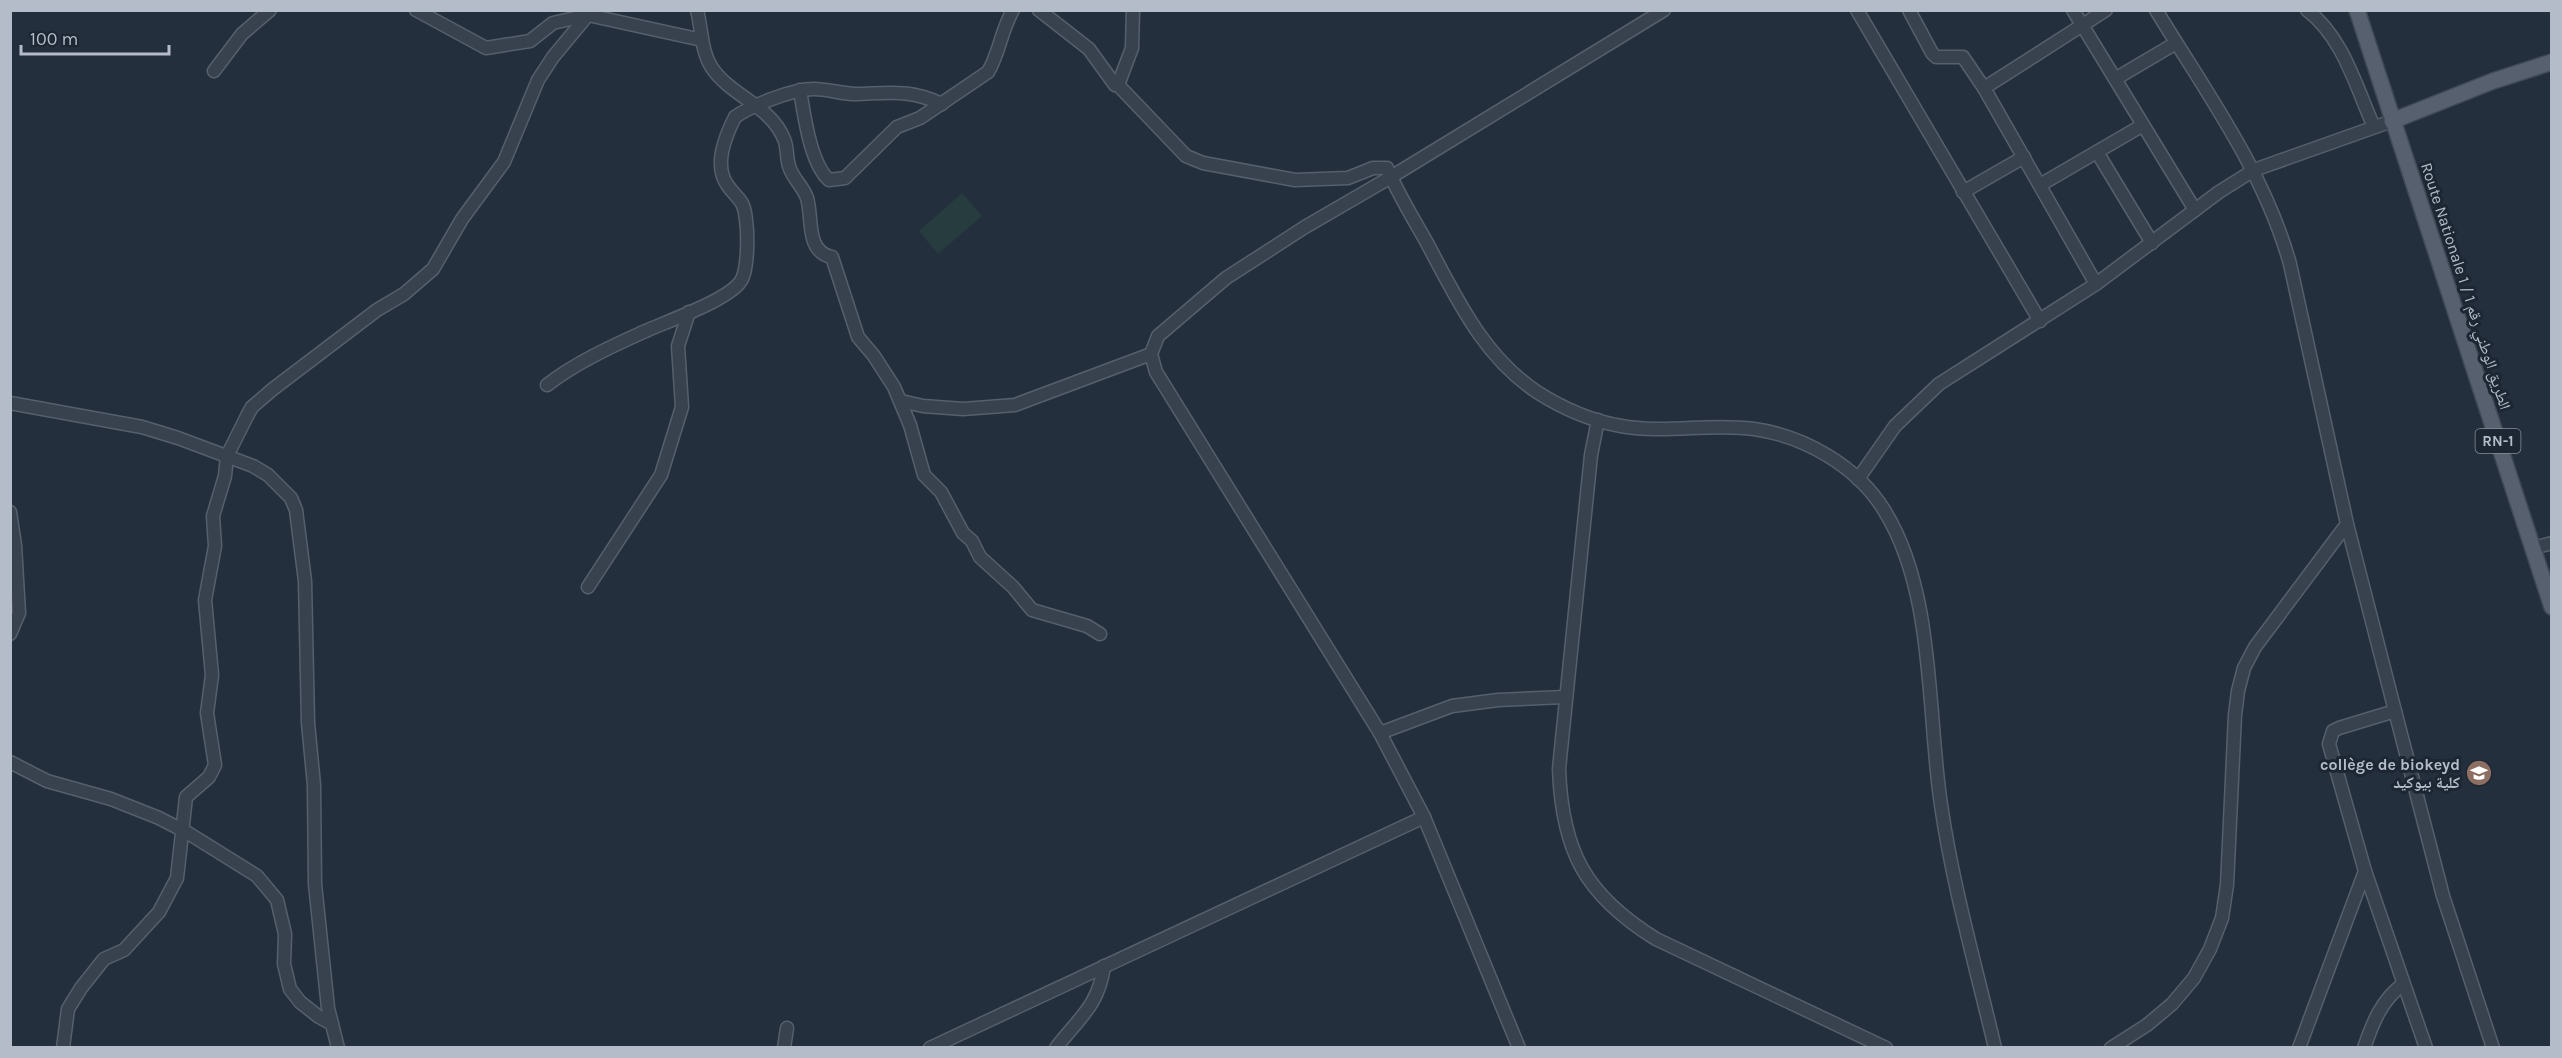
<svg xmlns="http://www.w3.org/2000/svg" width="2562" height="1058" viewBox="0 0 2562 1058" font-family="Karla,'Noto Naskh Arabic',sans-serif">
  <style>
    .green { fill: #263c3f }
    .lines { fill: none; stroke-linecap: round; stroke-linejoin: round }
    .minor-casing { stroke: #565f6c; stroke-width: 15 }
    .major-casing { stroke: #414a57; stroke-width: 18 }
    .minor { stroke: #38414e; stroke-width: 12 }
    .major { stroke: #56606e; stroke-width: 15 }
    .labels { text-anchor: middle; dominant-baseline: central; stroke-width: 6; stroke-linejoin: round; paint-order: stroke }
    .shield { fill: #1d2633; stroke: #878f9c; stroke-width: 1.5 }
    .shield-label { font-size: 15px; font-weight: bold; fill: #b4bcc9 }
    .street-label { font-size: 16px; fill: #b4bcc9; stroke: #1d2633 }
    .poi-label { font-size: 16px; font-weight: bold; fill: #b4bcc9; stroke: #1d2633; text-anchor: end }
  </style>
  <rect width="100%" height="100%" fill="#242f3e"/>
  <polygon class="green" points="962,193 982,216 938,254 919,231"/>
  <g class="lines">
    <g class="minor-casing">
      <g id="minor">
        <polyline points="416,10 486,48 530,41 553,23 588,15 702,40"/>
        <path d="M697,10C702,30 701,51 712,68C731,96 771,106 784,139C788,148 786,157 789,166C792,178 803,186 807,198C813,217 805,252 832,257L858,337L874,356L894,387L910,425L924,475L941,492L963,533L972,541L980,557L1013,587L1032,610L1087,626L1100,634"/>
        <path d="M1039,10L1089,49L1115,85H1118L1186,156L1203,163L1295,180L1348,178L1373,168H1387C1398,194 1413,218 1427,243C1457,299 1483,356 1537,392C1562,408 1592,421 1621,426C1665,434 1710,423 1754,429C1804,436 1857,466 1884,510C1935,591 1927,712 1941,805C1953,887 1976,967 1995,1048"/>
        <polyline points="1857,10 2040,321"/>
        <polyline points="1909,10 1932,53 1936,57 1963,57 1984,88 2096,284"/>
        <polyline points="2073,10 2195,210"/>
        <path d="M2156,10C2206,92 2264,171 2290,264L2347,524L2395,711L2443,896L2493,1048"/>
        <path d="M2307,10C2343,37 2356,87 2374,127"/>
        <polyline points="214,71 242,34 270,10"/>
        <polyline points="2115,79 2176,43"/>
        <polyline points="1118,85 1132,48 1133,10"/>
        <polyline points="1984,88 2106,10"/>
        <path d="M800,90C804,114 810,163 829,180L845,178L897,127L920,118L988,72C999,54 1001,31 1013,10"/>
        <polyline points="2097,152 2152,243"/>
        <polyline points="2040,185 2143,125"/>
        <polyline points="1963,192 2024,157"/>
        <path d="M547,385C574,364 608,348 639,334C661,323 732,300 742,279C748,267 748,234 746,220C744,199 739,201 728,186C713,166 725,137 735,117C752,105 793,89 814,89C828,89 842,94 856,94C891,93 909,89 942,104"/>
        <polyline points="901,401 923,406 963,409 1015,405 1151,354"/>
        <polyline points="10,403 142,427 178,438 253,466 268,475 291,498 296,510 305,581 308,723 314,785 315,884 328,1008 338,1048"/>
        <path d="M1598,420L1591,455L1559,769C1562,851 1585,895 1656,939L1886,1048"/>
        <polyline points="1858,479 1895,426 1939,384 2096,284 2219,192 2254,170 2392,121"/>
        <polyline points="10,512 15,545 19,613 10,634"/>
        <polyline points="2533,548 2552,543"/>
        <polyline points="588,587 661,475 682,407 678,346 689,312"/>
        <polyline points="2395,711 2339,728 2333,731 2329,744 2365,871 2426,1048"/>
        <polyline points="1380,733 1452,706 1498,700 1565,697"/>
        <polyline points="10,762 47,781 111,799 159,818 188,833 257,876 277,900 285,934 284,964 290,989 300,1002 319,1017 332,1024"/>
        <polyline points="63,1048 68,1009 81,988 104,959 124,950 159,912 177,878 186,797 209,777 215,765 207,713 212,675 205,600 215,546 213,516 225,476 227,456 247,416 252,407 273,389 377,310 404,294 433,269 462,219 504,162 538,80 553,57 592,10"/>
        <polyline points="784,1048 787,1028"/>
        <polyline points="930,1048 1424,817"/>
        <path d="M1056,1048C1079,1018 1099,1005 1104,966"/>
        <polyline points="1519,1048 1424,817 1380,733 1156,372 1151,354 1158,336 1226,278 1305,227 1391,177 1664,10"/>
        <polyline points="2111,1048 2147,1025 2172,1004 2194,978 2210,949 2222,918 2227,885 2235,715 2238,691 2244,668 2255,647 2347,524"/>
        <polyline points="2299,1048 2365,871"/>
        <path d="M2364,1048C2373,1022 2381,1001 2403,984"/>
      </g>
    </g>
    <g class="major-casing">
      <g id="major">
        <polyline points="2357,10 2552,607"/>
        <polyline points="2392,121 2493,81 2552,62"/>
      </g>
    </g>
    <use href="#minor" class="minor"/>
    <use href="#major" class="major"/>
  </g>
  <defs>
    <g id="school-disc" transform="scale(1.35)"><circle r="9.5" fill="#8d6e63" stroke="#1d2633"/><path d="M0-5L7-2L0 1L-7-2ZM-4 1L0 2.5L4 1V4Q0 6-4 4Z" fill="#fff"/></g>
  </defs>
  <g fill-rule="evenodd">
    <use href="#school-disc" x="2479" y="773"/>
  </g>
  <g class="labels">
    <rect class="shield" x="2475.5" y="429" width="45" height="24" rx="4.5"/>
    <g class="shield-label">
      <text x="2498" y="441">RN-1</text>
    </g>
    <g class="street-label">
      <text transform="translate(2466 286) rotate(72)">Route Nationale 1 / الطريق الوطني رقم 1</text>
    </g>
    <g class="poi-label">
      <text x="2460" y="764">collège de biokeyd<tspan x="2460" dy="18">كلية بيوكيد</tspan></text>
    </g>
  </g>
  <rect width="2562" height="1058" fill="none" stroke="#b4bcc9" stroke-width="24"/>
  <path d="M21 45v9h148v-9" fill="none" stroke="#b4bcc9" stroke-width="3"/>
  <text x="30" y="45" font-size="18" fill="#b4bcc9" stroke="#1d2633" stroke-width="4.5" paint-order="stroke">100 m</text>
</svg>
